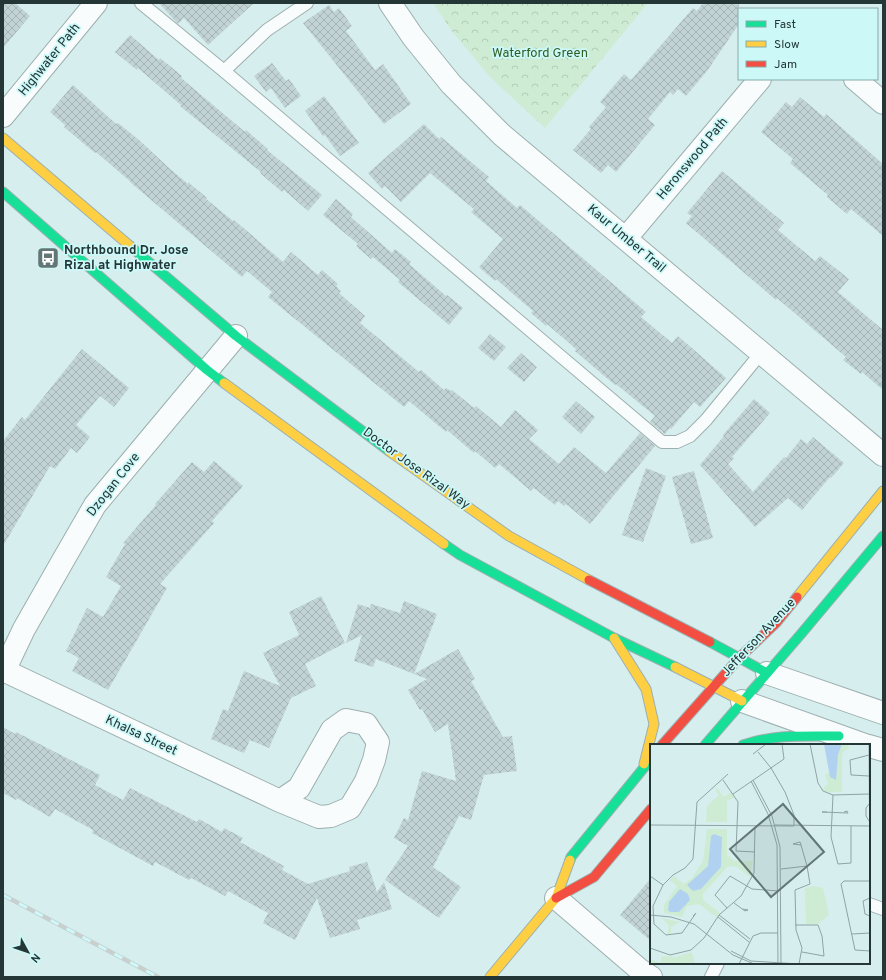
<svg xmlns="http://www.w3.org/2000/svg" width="886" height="980" viewBox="0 0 886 980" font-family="Overpass,sans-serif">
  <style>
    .park { fill: url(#park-crowns) }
    .building { fill: url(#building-cross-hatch) }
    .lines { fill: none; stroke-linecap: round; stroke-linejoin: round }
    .lane-casing { stroke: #9dafaf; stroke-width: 14 }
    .street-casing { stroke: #9dafaf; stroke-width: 24 }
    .fast-casing { stroke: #9dafaf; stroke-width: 11 }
    .slow-casing { stroke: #9dafaf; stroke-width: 11 }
    .jam-casing { stroke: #9dafaf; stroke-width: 11 }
    .lane { stroke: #f9fcfc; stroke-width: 12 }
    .street { stroke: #f9fcfc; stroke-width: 22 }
    .fast { stroke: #16e098; stroke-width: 9 }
    .slow { stroke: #ffcf43; stroke-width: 9 }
    .jam { stroke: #f24e42; stroke-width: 9 }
    .rail-casing { stroke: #c8cfcf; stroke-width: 4.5 }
    .rail { stroke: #ccf8f8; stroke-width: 3; stroke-dasharray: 9; stroke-linecap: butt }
    .labels { text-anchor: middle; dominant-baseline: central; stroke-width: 3.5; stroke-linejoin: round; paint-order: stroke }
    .park-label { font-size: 13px; fill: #2f5c1f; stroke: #ccf8f8 }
    .street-label { font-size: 13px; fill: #253636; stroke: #ccf8f8 }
    .poi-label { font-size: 13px; font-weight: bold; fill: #253636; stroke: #ccf8f8; text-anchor: start }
    .inset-road { fill: none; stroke: #8fa4a4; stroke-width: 1 }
    .view { fill: #637676; fill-opacity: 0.15; stroke: #637676; stroke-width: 2 }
    .inset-edge { fill: none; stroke: #253636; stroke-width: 2 }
  </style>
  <defs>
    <pattern id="park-crowns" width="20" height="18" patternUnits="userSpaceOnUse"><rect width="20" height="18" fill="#ceecd4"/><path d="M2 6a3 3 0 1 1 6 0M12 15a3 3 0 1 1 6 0" fill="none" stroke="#b1cbb7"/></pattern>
    <pattern id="building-cross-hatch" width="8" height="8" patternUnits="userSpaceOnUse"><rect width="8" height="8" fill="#c1d3d5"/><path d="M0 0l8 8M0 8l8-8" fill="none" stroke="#a6b6b7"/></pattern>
  </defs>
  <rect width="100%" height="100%" fill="#d6eeee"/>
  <polygon class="park" points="433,3 648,3 545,128 491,78 451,30"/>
  <g class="building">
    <polygon points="3,3 15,3 30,16 3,48"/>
    <polygon points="159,3 254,3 208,45 184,18 178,24"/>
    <polygon points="703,3 739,3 739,24 707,71 686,96 678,89 673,95 670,92 648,119 655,125 616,172 608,165 601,173 573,150 591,129 589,127 606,107 600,102 624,74 631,80 693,8 697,11"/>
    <polygon points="329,5 334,12 339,8 352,26 346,31 375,70 383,64 411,104 384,124 303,23"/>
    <polygon points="130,35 159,60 160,58 182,76 181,78 245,132 246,130 268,149 267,150 322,195 308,211 284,190 282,192 260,173 261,172 180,106 181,105 167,93 138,68 137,70 115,52"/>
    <polygon points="272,63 286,81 289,79 301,96 285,108 271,88 266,92 254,76"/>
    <polygon points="73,85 116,124 118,123 139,140 169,168 188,184 188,182 207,198 206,199 233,221 234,220 283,262 291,252 318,275 322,270 338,284 336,286 341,291 339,293 365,316 360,323 419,372 421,370 444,390 446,388 451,391 452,390 474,408 476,406 501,427 515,410 538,430 529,439 559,464 574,447 606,473 640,433 655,446 590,524 566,504 564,506 558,501 555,505 534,488 531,491 499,464 495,468 475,451 474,453 447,430 446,432 409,401 404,407 268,297 272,292 247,271 242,277 130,182 131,182 96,152 95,153 64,127 65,125 50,112"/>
    <polygon points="324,96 359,143 340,156 325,135 323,136 305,111"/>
    <polygon points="800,97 824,117 826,114 883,164 883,236 851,209 847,214 827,197 828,195 790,163 793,159 761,132 786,102 792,107"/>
    <polygon points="424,124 439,139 441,137 489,177 486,181 517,208 520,205 646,312 641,317 672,343 678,336 726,378 700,407 694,402 671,429 670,428 665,434 650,422 655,416 616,384 615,385 575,351 576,349 547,324 546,326 531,313 533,311 496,279 495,281 479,267 503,239 471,212 474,209 430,173 401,202 385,186 382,189 368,173"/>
    <polygon points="722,171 784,223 778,230 815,261 820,256 849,279 838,292 883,330 883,390 862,372 861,374 843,360 846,357 777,298 776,300 686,223 692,216 687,213"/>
    <polygon points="336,199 353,214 351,217 392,253 395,249 411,262 409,264 446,296 447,295 463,308 449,325 398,282 400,280 373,257 371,259 356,246 358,244 323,215"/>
    <polygon points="490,334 506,347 494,361 478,348"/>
    <polygon points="82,349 129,388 114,407 100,396 76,425 90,437 77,453 71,448 55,469 50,466 3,546 3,441 22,417 25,420"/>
    <polygon points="521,353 537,367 524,382 507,368"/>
    <polygon points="754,399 770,413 732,457 734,458 728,464 753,492 784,457 786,458 801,439 807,444 813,437 844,463 831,478 830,477 802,510 788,498 755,527 700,465 724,436 723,435"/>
    <polygon points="576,401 595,417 581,434 562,417"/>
    <polygon points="214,461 243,486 212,521 214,523 160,584 167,588 108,690 72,671 79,658 66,651 87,608 103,617 121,586 106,577 125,544 123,543 156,505 155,504 192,462 204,472"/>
    <polygon points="646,468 666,476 643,542 622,535"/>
    <polygon points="694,471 713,538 691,544 672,477"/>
    <polygon points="321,596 345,643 305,664 316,686 291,698 269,748 250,740 244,753 211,739 223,709 228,711 244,671 280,686 263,653 299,635 289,612"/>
    <polygon points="404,601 437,614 414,674 458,649 475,679 471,681 503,737 512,736 517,771 484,775 471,820 459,816 433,867 461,887 439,918 385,880 408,846 394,838 404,818 408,820 422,771 456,781 448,724 435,732 422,709 420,710 408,690 427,679 376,659 373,667 354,661 362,635 346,643 358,604 370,608 371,604 400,613"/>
    <polygon points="3,727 15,734 16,732 100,775 95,785 123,800 130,788 197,822 199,819 222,832 224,828 243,838 240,842 284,866 282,870 308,884 350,871 349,867 367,862 377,892 384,882 392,909 357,920 360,929 330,938 317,898 295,940 263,923 268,913 228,891 225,896 191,878 189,880 155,862 153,866 92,833 93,830 55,809 50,817 17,798 16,800 3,793"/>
    <polygon points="651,878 651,941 620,915"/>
  </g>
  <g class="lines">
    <g class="lane-casing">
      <g id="lane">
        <polyline points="141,3 224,71 662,442 677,442 690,436 706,420 761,353"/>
        <polyline points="224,71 267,30 307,3"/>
        <polyline points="869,904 883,909"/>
        <polyline points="711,977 718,963"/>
      </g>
    </g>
    <g class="street-casing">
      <g id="street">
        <polyline points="390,3 413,37 451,84 502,135 883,455"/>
        <polyline points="855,79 883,103"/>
        <polyline points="3,116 96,3"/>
        <polyline points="626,238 760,79"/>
        <polyline points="3,670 280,801 319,817 331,816 350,808 366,781 374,760 378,742 366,724 346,720 332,730 299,788 280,801"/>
        <polyline points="4,671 24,629 65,557 95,505 236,336"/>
        <polyline points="767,673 883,713"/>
        <polyline points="742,701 865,745"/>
        <polyline points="869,746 883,750"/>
        <polyline points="556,898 640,970 651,977"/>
      </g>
    </g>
    <g class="fast-casing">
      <g id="fast">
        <polyline points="3,192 207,370 224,383"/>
        <polyline points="130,246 236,336 389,451"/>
        <polyline points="444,544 460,555 614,638 675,667"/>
        <polyline points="710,642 767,673"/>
        <polyline points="705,745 801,634 883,536"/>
        <path d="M743,745C774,734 806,736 839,736"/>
        <polyline points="570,860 571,857 651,759"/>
      </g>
    </g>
    <g class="slow-casing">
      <g id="slow">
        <polyline points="3,138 130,246"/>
        <polyline points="224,383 444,544"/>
        <polyline points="389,451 509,536 589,580"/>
        <polyline points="797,597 883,491"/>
        <polyline points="614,638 646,689 654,724 644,764"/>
        <polyline points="675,667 742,701"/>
        <polyline points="490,977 556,898 570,860"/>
      </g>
    </g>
    <g class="jam-casing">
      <g id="jam">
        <polyline points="589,580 710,642"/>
        <polyline points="662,745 740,657 776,623 797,597"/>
        <polyline points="556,898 594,877 651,809"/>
      </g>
    </g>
    <use href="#lane" class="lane"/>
    <use href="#street" class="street"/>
    <use href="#fast" class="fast"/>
    <use href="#slow" class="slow"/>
    <use href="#jam" class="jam"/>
    <g class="rail-casing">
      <polyline id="rail" points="3,895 158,977"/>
    </g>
    <use href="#rail" class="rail"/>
  </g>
  <defs>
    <g id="bus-square" transform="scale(1.15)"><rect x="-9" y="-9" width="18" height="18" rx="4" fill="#637676" stroke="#ccf8f8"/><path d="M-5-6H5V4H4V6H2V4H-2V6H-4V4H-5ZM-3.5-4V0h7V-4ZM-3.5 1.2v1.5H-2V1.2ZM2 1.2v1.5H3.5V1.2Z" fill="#fff"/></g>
  </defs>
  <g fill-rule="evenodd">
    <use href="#bus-square" x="48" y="258"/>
  </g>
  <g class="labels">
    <g class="park-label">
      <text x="540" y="54">Waterford Green</text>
    </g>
    <g class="street-label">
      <text transform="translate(50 60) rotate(-51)">Highwater Path</text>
      <text transform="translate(693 159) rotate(-50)">Heronswood Path</text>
      <text transform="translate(626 239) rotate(40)">Kaur Umber Trail</text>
      <text transform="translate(416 469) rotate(36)">Doctor Jose Rizal Way</text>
      <text transform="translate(114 485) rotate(-52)">Dzogan Cove</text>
      <text transform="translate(759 638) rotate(-47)">Jefferson Avenue</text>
      <text transform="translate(141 736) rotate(25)">Khalsa Street</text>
    </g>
    <g class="poi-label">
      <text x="64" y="251">Northbound Dr. Jose<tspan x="64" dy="15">Rizal at Highwater</tspan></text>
    </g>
  </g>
  <g transform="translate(650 744)">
    <rect width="220" height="220" fill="#d6eeee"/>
    <path d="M192,0H197L200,4L193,8L192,14V48H177L172,45L178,40L175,30L180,29V33ZM67,44L74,53L81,48L85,53L77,57V78H56L57,62L69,51L65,46ZM57,85H77V111L85,117H103L100,133L87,123L78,122L53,150V156L70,169L66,173L49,160L37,162L32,173L14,169V161L27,142L19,136L24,132L34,140L42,134L53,117ZM163,142L173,144L179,171L168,180H156L155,144ZM12,174L30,178L21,183V191H17L19,182ZM42,208L45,220H0V215L10,219L12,212L26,213Z" fill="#ceecd4"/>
    <path d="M174,0H192L188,11L186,36L180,33ZM64,90L72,93L71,123L51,145L43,147L37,141L58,122L61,92ZM30,145L38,150L40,156L29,168H20L18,166L19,158Z" fill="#b1d1f1"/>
    <path class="inset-road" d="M160,0L168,39L173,47L183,51L219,50M219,0L220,137M108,8L121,24L135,48L144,71V82M103,10L116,0M219,32L201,31L200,16L219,11M73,36L88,58L86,107L105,108M103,36L122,72L130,103L131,220M101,37L118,70L127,101L128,220M83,50L134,15L132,0M183,51L181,93L188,120L201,119V82M219,60L216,64V72L219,77M177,68H172L198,69L197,67L194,68M0,81L144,82M124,81L220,82M131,125L157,122M0,132L13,141M220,137H194L191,140L205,206L220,207M220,154L213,157L215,170L220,172M84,159L95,167L98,166L93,165M77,164L65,151L80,132L102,145L129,147M0,171L21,173L44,180L83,211L104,220M69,171L100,195M43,172L46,169L32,189L16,191L4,180L3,162L13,141L23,131L35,124L43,115L47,58L78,30M68,173L99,198M145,181H168L172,192L174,212L152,208M202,190L220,189M0,204L20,211L41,206L54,194L69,171L91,152L104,129L105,83M81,207L101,217L149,220M89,220L103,192L111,189H128M149,220L152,204L146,186L145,146L160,140L157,122L151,101L150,98L143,100L151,101"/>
    <path class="view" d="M133,60L174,108L121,153L80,105Z"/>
    <rect width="220" height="220" class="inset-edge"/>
  </g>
  <rect width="886" height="980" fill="none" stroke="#253636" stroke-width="8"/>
  <rect x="738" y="8" width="140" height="72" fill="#ccf8f8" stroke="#89aaaa"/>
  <rect x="746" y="21" width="20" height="6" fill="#16e098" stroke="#89aaaa"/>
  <text x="774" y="28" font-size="12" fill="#253636">Fast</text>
  <rect x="746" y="41" width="20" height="6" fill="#ffcf43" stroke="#89aaaa"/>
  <text x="774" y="48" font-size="12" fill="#253636">Slow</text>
  <rect x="746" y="61" width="20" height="6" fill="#f24e42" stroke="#89aaaa"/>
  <text x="774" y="68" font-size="12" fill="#253636">Jam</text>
  <g transform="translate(28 952) rotate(130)" stroke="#ccf8f8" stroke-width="3" paint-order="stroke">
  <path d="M0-3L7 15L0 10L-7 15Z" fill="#253636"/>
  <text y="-6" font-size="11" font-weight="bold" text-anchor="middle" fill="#253636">N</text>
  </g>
</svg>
